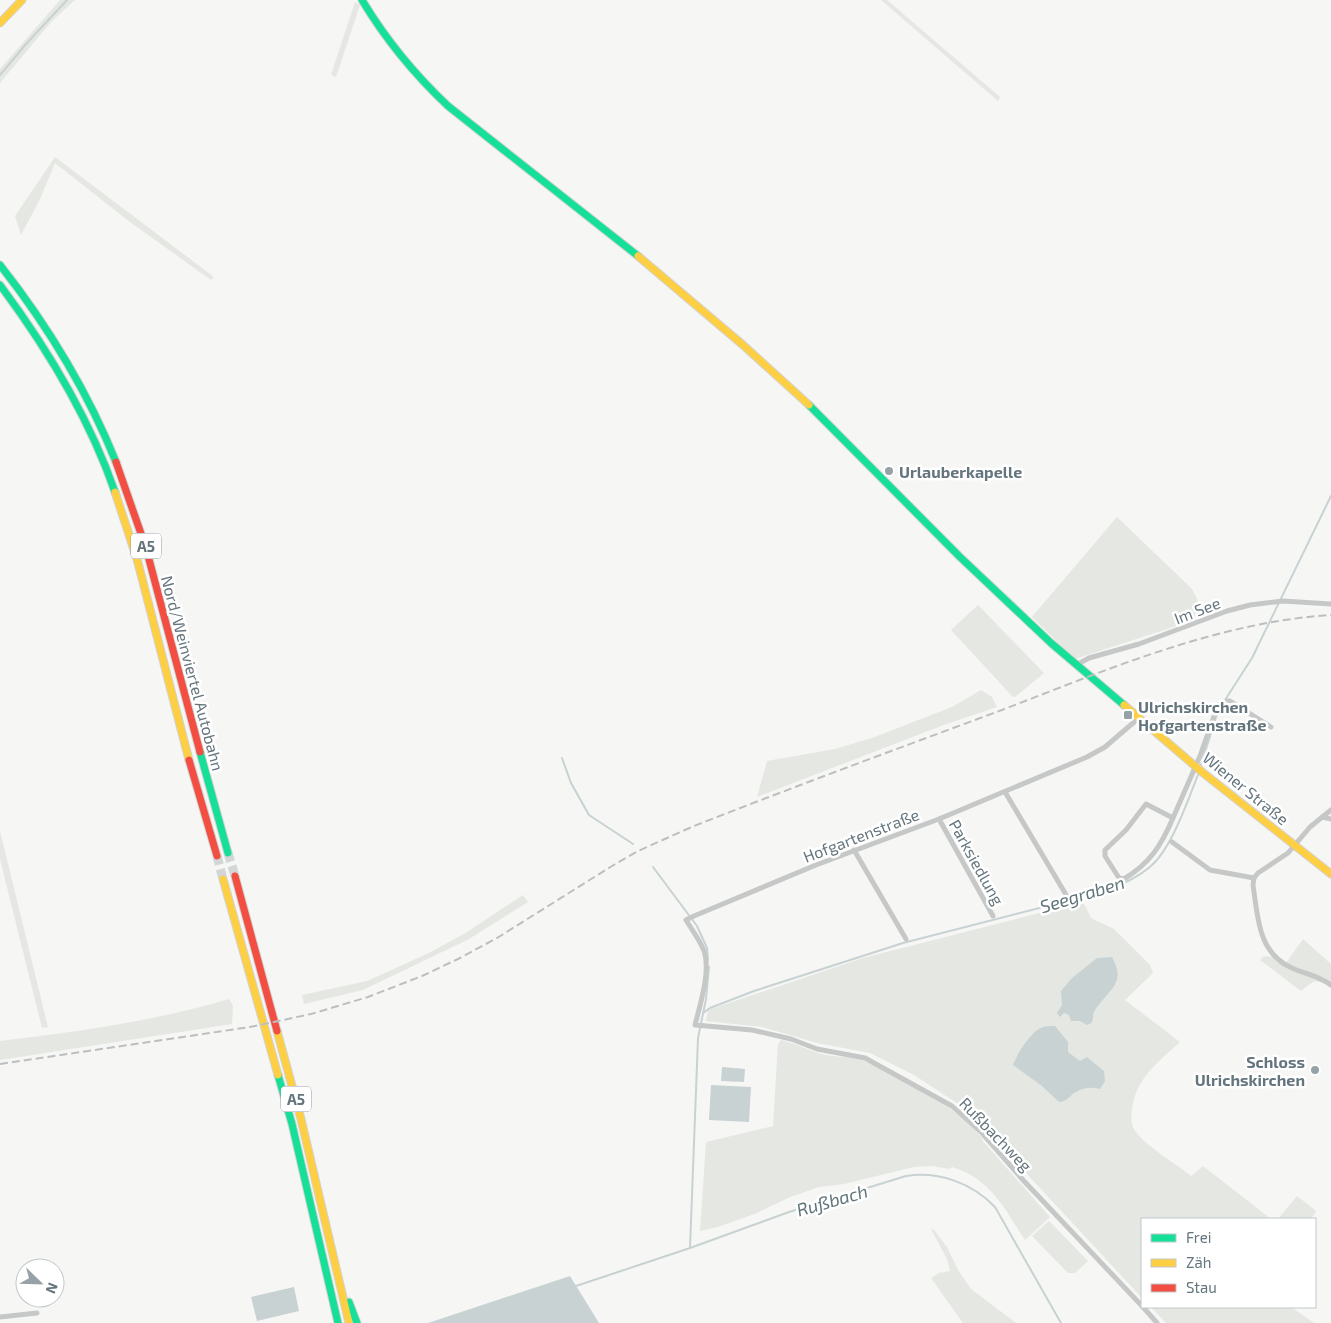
<svg xmlns="http://www.w3.org/2000/svg" width="1331" height="1323" viewBox="0 0 1331 1323" font-family="'Exo 2',sans-serif">
  <style>
    .green { fill: #e5e7e3 }
    .water { fill: #c8d2d3 }
    .lines { fill: none; stroke-linecap: round; stroke-linejoin: round }
    .stream { stroke: #c8d2d3; stroke-width: 2 }
    .highway-tunnel { stroke: #d2d6d7; stroke-width: 9; stroke-dasharray: 9 4.5; stroke-linecap: butt }
    .fast-casing { stroke: #d1d3d3; stroke-width: 9 }
    .slow-casing { stroke: #d1d3d3; stroke-width: 9 }
    .jam-casing { stroke: #d1d3d3; stroke-width: 9 }
    .street { stroke: #c6c8c8; stroke-width: 5 }
    .fast { stroke: #16e098; stroke-width: 7 }
    .slow { stroke: #ffcf43; stroke-width: 7 }
    .jam { stroke: #f24e42; stroke-width: 7 }
    .rail { stroke: #bcbfbf; stroke-width: 2; stroke-dasharray: 8 4; stroke-linecap: butt }
    .poi-dot { fill: #97a2a7; stroke: #fff; stroke-width: 2 }
    .labels { text-anchor: middle; dominant-baseline: central; stroke-width: 5; stroke-linejoin: round; paint-order: stroke }
    .shield { fill: #fff; stroke: #929ea4; stroke-width: 1 }
    .shield-label { font-size: 15px; font-weight: bold; fill: #64757d }
    .poi-label { font-size: 16px; font-weight: bold; fill: #64757d; stroke: #fff; text-anchor: start }
    .street-label { font-size: 16px; fill: #64757d; stroke: #fff }
    .water-label { font-size: 18px; font-style: italic; fill: #5f7478; stroke: #fff }
  </style>
  <rect width="100%" height="100%" fill="#f6f6f5"/>
  <g class="green">
    <polygon points="60,0 75,0 51,22 0,83 0,69"/>
    <polygon points="881,0 887,0 1000,97 998,101"/>
    <polygon points="355,2 360,5 336,77 331,75"/>
    <polygon points="55,157 214,277 211,280 130,222 55,163 40,199 21,235 15,216"/>
    <polygon points="1117,517 1192,589 1199,603 1195,620 1075,659 1032,617"/>
    <polygon points="978,605 1044,673 1015,697 1012,696 951,630"/>
    <polygon points="981,690 992,697 997,707 941,726 757,797 767,761 835,749 872,738 952,707"/>
    <polygon points="0,831 48,1027 42,1028 0,859"/>
    <polygon points="523,895 528,902 469,939 363,990 304,1004 302,995 367,981 429,953 467,932"/>
    <path d="M1083,902L1091,918L1114,929L1150,965L1153,973L1125,1000L1180,1042C1158,1062 1135,1079 1132,1110C1131,1116 1131,1124 1134,1129C1140,1142 1179,1166 1191,1176L1203,1166L1271,1219H1142V1298L1014,1160L972,1113L914,1075L870,1053L817,1043L762,1027L706,1021L708,1010L863,958Z"/>
    <path d="M1303,939L1331,964V988C1316,978 1314,980 1301,991L1260,960L1264,956L1276,957L1286,963Z"/>
    <path d="M229,999L233,1006L232,1024L0,1060V1041C76,1032 156,1021 229,999Z"/>
    <path d="M781,1040C796,1043 810,1052 826,1055C839,1057 852,1057 865,1061C907,1081 953,1103 983,1139L982,1140L1050,1217L1025,1240C1004,1208 991,1179 952,1167L949,1169L932,1166L914,1167L844,1184L819,1187L790,1197L757,1213L718,1227L700,1231L706,1142L773,1126L778,1044Z"/>
    <polygon points="1297,1196 1316,1211 1311,1219 1278,1219"/>
    <polygon points="1049,1221 1088,1261 1075,1273 1068,1273 1032,1236"/>
    <polygon points="931,1229 934,1230 947,1247 958,1270 971,1289 1016,1323 963,1323 931,1278 939,1273 950,1271 947,1259"/>
    <polygon points="1151,1307 1291,1307 1314,1323 1166,1323"/>
  </g>
  <g class="water">
    <path d="M1112,957C1124,980 1115,985 1101,1002C1099,1005 1095,1009 1094,1012C1091,1018 1096,1022 1087,1025L1080,1021H1071L1069,1015L1064,1013L1060,1017L1057,1013L1062,1005L1061,991L1072,978L1097,958Z"/>
    <path d="M1055,1026L1068,1042V1052L1080,1061L1087,1057L1104,1071L1105,1081L1100,1089C1092,1087 1084,1087 1076,1092C1070,1095 1067,1102 1059,1102L1042,1086L1013,1065C1017,1054 1031,1031 1043,1027C1046,1026 1051,1026 1055,1026Z"/>
    <polygon points="722,1067 745,1069 744,1082 721,1081"/>
    <polygon points="711,1085 751,1087 749,1122 709,1120"/>
    <polygon points="570,1276 599,1323 428,1323"/>
    <polygon points="294,1287 299,1311 257,1321 251,1297"/>
  </g>
  <g class="lines">
    <g class="stream">
      <polyline points="0,75 26,44 67,0"/>
      <polyline points="1225,700 1252,658 1331,496"/>
      <polyline points="562,758 571,783 589,815 633,844"/>
      <polyline points="1200,768 1217,714 1223,704"/>
      <polyline points="653,867 697,926 707,948 708,960"/>
      <path d="M703,1013L710,1008L754,991L903,943L1102,892C1120,885 1138,878 1152,865C1172,847 1189,798 1199,772"/>
      <polyline points="690,1248 698,1038 706,999 709,967"/>
      <path d="M576,1286L690,1248L789,1212L906,1176C939,1171 972,1183 995,1207L1061,1323"/>
    </g>
    <g class="highway-tunnel">
      <polyline points="228,853 235,876"/>
      <polyline points="217,856 223,879"/>
    </g>
    <g class="fast-casing">
      <g id="fast">
        <path d="M362,0C386,40 414,74 448,106L638,256"/>
        <path d="M0,265C48,326 87,390 116,462"/>
        <path d="M0,285C47,348 89,417 115,492"/>
        <polyline points="809,405 960,557 1051,643 1124,705"/>
        <polyline points="200,752 228,853"/>
        <polyline points="278,1075 292,1124 338,1323"/>
        <polyline points="349,1302 357,1323"/>
      </g>
    </g>
    <g class="slow-casing">
      <g id="slow">
        <polyline points="0,23 22,0"/>
        <polyline points="638,256 743,345 809,405"/>
        <polyline points="115,492 137,559 189,760"/>
        <polyline points="1124,705 1202,772 1331,874"/>
        <polyline points="223,879 278,1075"/>
        <polyline points="277,1031 301,1119 349,1323"/>
      </g>
    </g>
    <g class="jam-casing">
      <g id="jam">
        <polyline points="116,462 146,548 200,752"/>
        <polyline points="189,760 217,856"/>
        <polyline points="235,876 277,1031"/>
      </g>
    </g>
    <g class="street">
      <polyline points="1076,665 1089,658 1139,644 1227,611 1250,605 1283,601 1331,604"/>
      <path d="M1140,717L1105,747L1087,757L939,819L816,865L694,916L686,920C692,930 700,940 704,951C711,971 700,1005 695,1025L752,1030L791,1039L817,1049L865,1058L952,1106L982,1133L1023,1180L1142,1306"/>
      <polyline points="1005,792 1068,898"/>
      <path d="M1331,810L1310,827L1288,853L1258,873L1254,878L1253,885C1258,918 1258,953 1292,968C1305,974 1319,976 1331,985"/>
      <polyline points="1322,817 1331,819"/>
      <path d="M1173,818C1161,846 1150,863 1124,879L1119,878L1105,856V850L1126,830L1146,804L1173,818L1200,756L1218,705L1227,701H1230L1271,727"/>
      <polyline points="939,819 993,916"/>
      <polyline points="1172,842 1210,870 1254,878"/>
      <polyline points="854,850 906,939"/>
      <polyline points="1143,1307 1157,1323"/>
      <polyline points="0,1317 37,1313"/>
    </g>
    <use href="#fast" class="fast"/>
    <use href="#slow" class="slow"/>
    <use href="#jam" class="jam"/>
    <path class="rail" d="M0,1064L250,1027L311,1014L368,997L422,976L460,958L497,938L612,866L638,851L694,826C796,786 899,748 1002,710C1106,670 1218,622 1331,615"/>
  </g>
  <g class="poi-dot">
    <circle cx="889" cy="471" r="5"/>
    <rect x="1123" y="710" width="10" height="10" rx="2.5"/>
    <circle cx="1315" cy="1070" r="5"/>
  </g>
  <g class="labels">
    <g class="shield">
      <rect x="131" y="533.5" width="30" height="25" rx="4"/>
      <rect x="281" y="1086.5" width="30" height="25" rx="4"/>
    </g>
    <g class="shield-label">
      <text x="146" y="546">A5</text>
      <text x="296" y="1099">A5</text>
    </g>
    <g class="poi-label">
      <text x="899" y="471">Urlauberkapelle</text>
      <text x="1138" y="706">Ulrichskirchen<tspan x="1138" dy="18">Hofgartenstraße</tspan></text>
      <text x="1305" y="1061" text-anchor="end">Schloss<tspan x="1305" dy="18">Ulrichskirchen</tspan></text>
    </g>
    <g class="street-label">
      <text transform="translate(1197 610) rotate(-21)">Im See</text>
      <text transform="translate(193 673) rotate(75)">Nord/Weinviertel Autobahn</text>
      <text transform="translate(1246 788) rotate(39)">Wiener Straße</text>
      <text transform="translate(861 835) rotate(-21)">Hofgartenstraße</text>
      <text transform="translate(977 862) rotate(61)">Parksiedlung</text>
      <text transform="translate(996 1134) rotate(46)">Rußbachweg</text>
    </g>
    <g class="water-label">
      <text transform="translate(1082 894) rotate(-17)">Seegraben</text>
      <text transform="translate(832 1200) rotate(-16)">Rußbach</text>
    </g>
  </g>
  <rect x="1141" y="1218" width="175" height="90" fill="#ffffff" stroke="#c1c8cb"/>
  <rect x="1151" y="1234" width="25" height="8" fill="#16e098" stroke="#c1c8cb"/>
  <text x="1186" y="1243" font-size="15" fill="#64757d">Frei</text>
  <rect x="1151" y="1259" width="25" height="8" fill="#ffcf43" stroke="#c1c8cb"/>
  <text x="1186" y="1268" font-size="15" fill="#64757d">Zäh</text>
  <rect x="1151" y="1284" width="25" height="8" fill="#f24e42" stroke="#c1c8cb"/>
  <text x="1186" y="1293" font-size="15" fill="#64757d">Stau</text>
  <g transform="translate(40 1283) rotate(113)"><circle r="24" fill="#ffffff" stroke="#c1c8cb"/>
  <path d="M0-4L9 19L0 12L-9 19Z" fill="#97a2a7"/>
  <text y="-8" font-size="14" font-weight="bold" text-anchor="middle" fill="#64757d">N</text>
  </g>
</svg>
